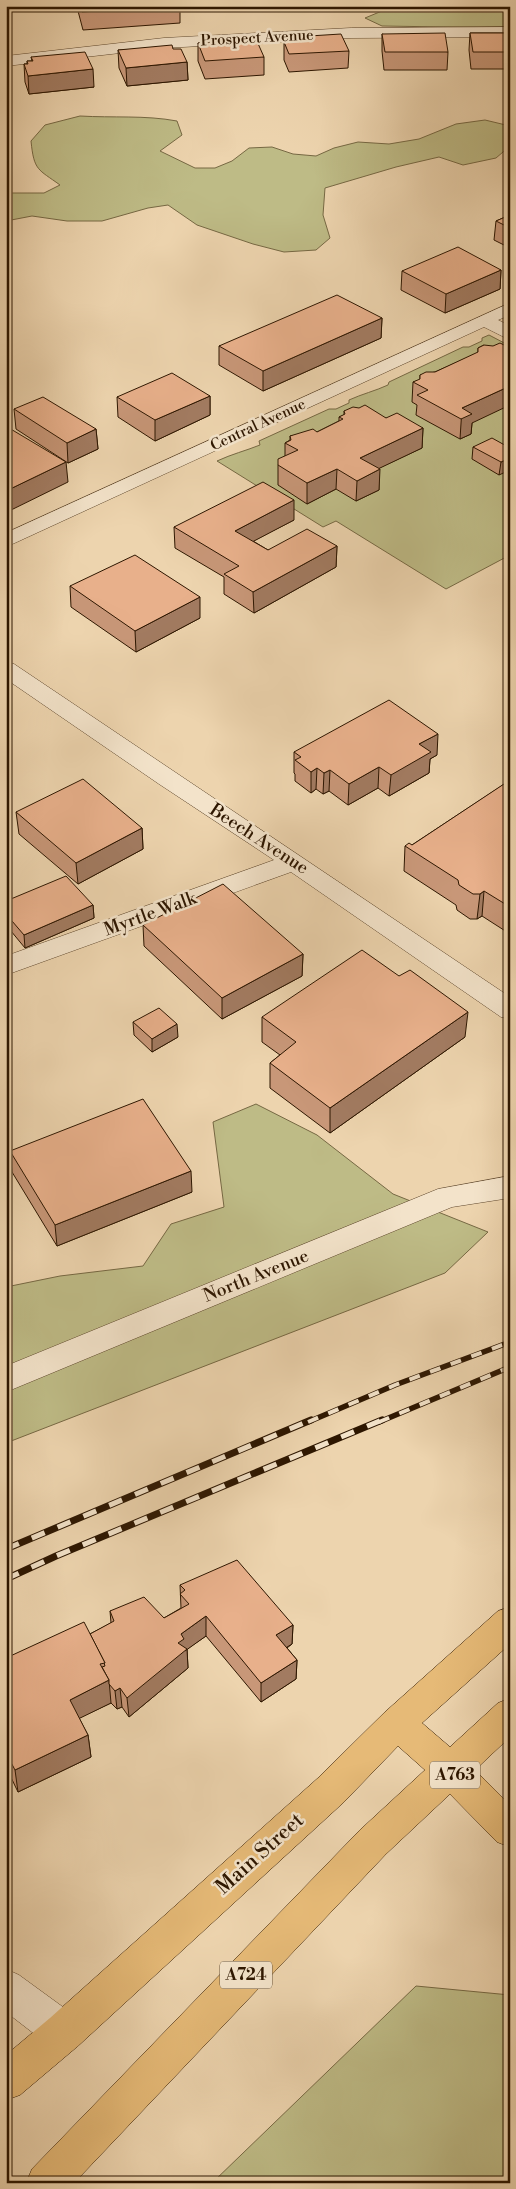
<svg xmlns="http://www.w3.org/2000/svg" width="516" height="2189" viewBox="0 0 516 2189" font-family="'Libre Bodoni',serif">
  <style>
    .green { fill: #bebb86; stroke: #766843 }
    .lines { fill: none; stroke-linecap: round; stroke-linejoin: round }
    .minor-casing { stroke: #5d462c; stroke-width: 1 }
    .major-casing { stroke: #2d1600; stroke-width: 1 }
    .minor { fill: #f3e3ca; fill-rule: evenodd }
    .major { fill: #e6ba77; fill-rule: evenodd }
    .rail-far1-casing { stroke: #2d1600; stroke-width: 5.5 }
    .rail-casing { stroke: #2d1600; stroke-width: 7 }
    .rail-far1 { stroke: #f3e3ca; stroke-width: 4; stroke-dasharray: 11; stroke-linecap: butt }
    .rail { stroke: #f3e3ca; stroke-width: 5; stroke-dasharray: 14; stroke-linecap: butt }
    .wall { fill: #c89778; stroke: #2d1600 }
    .shaded-wall { fill: #a27b61; stroke: #2d1600 }
    .building { fill: #e8b08b; stroke: #2d1600 }
    .labels { text-anchor: middle; dominant-baseline: central; stroke-width: 5; stroke-linejoin: round; paint-order: stroke }
    .far-street-label { font-size: 15px; fill: #2d1600; stroke: #f3e3ca }
    .shield { fill: #f3e3ca; stroke: #68543d; stroke-width: 1 }
    .shield-label { font-size: 16px; font-weight: bold; fill: #2d1600 }
    .street-label { font-size: 18px; fill: #2d1600; stroke: #f3e3ca }
    .near-street-label { font-size: 21px; fill: #2d1600; stroke: #f3e3ca }
  </style>
  <rect width="100%" height="100%" fill="#edd4ae"/>
  <filter id="stains"><feTurbulence type="fractalNoise" baseFrequency=".004" numOctaves="4"/><feColorMatrix values="0 0 0 0 .2 0 0 0 0 .09 0 0 0 0 .02 0 0 0 .5 -.17"/></filter>
  <radialGradient id="worn" r=".72"><stop offset=".6" stop-color="#630" stop-opacity="0"/><stop offset="1" stop-color="#630" stop-opacity=".3"/></radialGradient>
  <g class="green">
    <polygon points="394,6 510,6 510,28 382,26 365,18"/>
    <path d="M80,116C113,118 145,115 177,121L182,135L160,151L195,168H215L232,161L249,148L272,147L293,154L316,156L334,148L358,142L389,144L419,139L456,124L485,120L510,126V146L496,158L463,165L439,157L396,167L325,188L323,215L330,238L316,250L284,252L253,244L197,225L168,205L148,208L102,221H67L32,216L6,221V193H44L60,185C38,169 34,171 31,141L45,125Z"/>
    <path d="M489,335L510,346V555L446,589L336,521L323,527L217,461C232,454 245,451 260,445L259,441L329,409H336L349,403V400C362,394 375,391 388,385L389,382L463,347H469L482,341V338Z"/>
    <polygon points="256,1104 317,1135 393,1194 488,1232 445,1273 6,1443 6,1287 60,1276 143,1266 171,1224 224,1207 213,1122"/>
    <polygon points="416,1986 510,1995 510,2183 212,2183"/>
  </g>
  <g class="lines">
    <g class="minor-casing">
      <g id="minor">
        <polygon points="510,27 510,37 351,38 164,48 6,66 6,56 164,38 351,28"/>
        <polygon points="510,303 510,315 498,320 510,326 510,340 484,327 6,547 6,533"/>
        <polygon points="6,662 14,664 510,997 510,1019 501,1017 291,872 6,975 6,956 274,860 159,784 6,679"/>
        <polygon points="510,1176 510,1198 452,1207 6,1392 6,1366 438,1189"/>
        <polygon points="6,1969 19,1975 78,2018 83,2032 78,2046 64,2051 50,2046 6,2012"/>
      </g>
    </g>
    <g class="major-casing">
      <polygon id="major" points="510,1607 510,1644 422,1723 450,1747 498,1703 510,1698 510,1737 475,1770 510,1805 510,1847 497,1842 450,1794 386,1854 74,2183 26,2183 32,2169 360,1830 425,1770 398,1746 344,1802 78,2046 20,2095 6,2100 6,2055 50,2018 318,1778 385,1712 498,1611"/>
    </g>
    <use href="#minor" class="minor"/>
    <use href="#major" class="major"/>
    <g class="rail-far1-casing">
      <g id="rail-far1">
        <polyline points="308,1422 395,1385 510,1342"/>
        <polyline points="379,1422 510,1367"/>
      </g>
    </g>
    <g class="rail-casing">
      <g id="rail">
        <polyline points="6,1549 311,1420"/>
        <polyline points="6,1579 56,1556 382,1420"/>
      </g>
    </g>
    <use href="#rail-far1" class="rail-far1"/>
    <use href="#rail" class="rail"/>
  </g>
  <g class="wall">
    <polygon points="78,6 180,6 180,23 83,30 78,11"/>
    <polygon points="470,33 510,33 510,69 471,69 469,50"/>
    <polygon points="382,34 448,52 447,70 384,70 382,51"/>
    <polygon points="293,37 349,51 348,68 289,72 284,60 284,42 287,42 287,40 293,39"/>
    <polygon points="198,43 264,57 264,75 205,79 198,61"/>
    <polygon points="173,49 187,62 188,80 127,86 119,68 118,50"/>
    <polygon points="31,57 94,87 29,94 25,82 24,64 27,64 27,61 32,61"/>
    <polygon points="510,215 510,248 494,240 496,221"/>
    <polygon points="501,270 500,289 445,313 401,290 402,271"/>
    <polygon points="382,318 381,338 263,391 219,365 219,346"/>
    <polygon points="484,345 472,423 471,434 460,439 416,415 417,405 412,402 413,382 420,380 420,375 435,372 478,353 478,348"/>
    <polygon points="210,396 210,415 155,441 118,417 117,397"/>
    <polygon points="14,409 96,429 98,449 68,463 16,429"/>
    <polygon points="344,411 386,418 423,428 422,448 379,468 379,490 356,501 336,489 307,504 278,485 278,465 285,456 285,443 290,440 290,436 317,432 339,421 339,417 344,415"/>
    <polygon points="473,447 510,448 499,475 472,459"/>
    <polygon points="294,520 253,541 268,550 337,546 336,567 254,613 224,594 224,577 175,548 174,527"/>
    <polygon points="70,586 200,618 136,652 71,607"/>
    <polygon points="294,752 437,755 430,759 429,773 389,796 378,788 348,805 329,791 323,794 316,789 311,793 295,781 295,774 294,773"/>
    <polygon points="510,775 510,934 482,916 477,919 470,919 457,910 456,905 404,871 405,846 412,845 506,783 506,777"/>
    <polygon points="16,812 142,828 143,849 78,884 19,834"/>
    <polygon points="6,901 93,905 94,918 25,948 6,925"/>
    <polygon points="143,925 303,954 302,976 222,1019 144,946"/>
    <polygon points="262,1017 465,1037 330,1133 270,1088 270,1063 280,1055 262,1042"/>
    <polygon points="133,1022 178,1037 152,1052 134,1035"/>
    <polygon points="10,1151 192,1192 57,1246 12,1172"/>
    <polygon points="180,1585 293,1625 292,1644 287,1648 297,1660 296,1679 261,1702 206,1636 187,1649 188,1668 129,1717 122,1707 117,1709 111,1703 79,1718 88,1735 91,1757 18,1792 6,1767 6,1658 90,1634 111,1623 110,1611 164,1618 181,1608"/>
  </g>
  <g class="shaded-wall">
    <polygon points="187,62 188,80 127,86 126,68"/>
    <polygon points="93,69 94,87 29,94 28,76"/>
    <polygon points="501,270 500,289 445,313 446,294"/>
    <polygon points="382,318 381,338 263,391 263,371"/>
    <polygon points="510,386 510,405 472,423 471,434 460,439 462,408"/>
    <polygon points="210,396 210,415 155,441 155,420"/>
    <polygon points="423,428 422,448 359,478 360,458"/>
    <polygon points="96,429 98,449 68,463 67,443"/>
    <polygon points="510,458 510,470 499,475 501,462"/>
    <polygon points="66,462 68,482 7,512 6,491"/>
    <polygon points="337,469 336,489 307,504 307,483"/>
    <polygon points="380,469 379,490 356,501 357,481"/>
    <polygon points="294,500 294,520 235,551 235,531"/>
    <polygon points="337,546 336,567 254,613 253,592"/>
    <polygon points="200,597 200,618 136,652 135,631"/>
    <polygon points="438,734 437,755 430,759 429,773 389,796 391,775 419,744"/>
    <polygon points="379,767 378,788 348,805 349,784"/>
    <polygon points="317,768 316,789 311,793 311,772"/>
    <polygon points="330,770 329,791 323,794 324,773"/>
    <polygon points="142,828 143,849 78,884 76,863"/>
    <polygon points="484,891 482,916 477,919 480,894"/>
    <polygon points="93,905 94,918 25,948 24,935"/>
    <polygon points="303,954 302,976 222,1019 222,998"/>
    <polygon points="468,1012 465,1037 330,1133 330,1108"/>
    <polygon points="177,1024 178,1037 152,1052 152,1039"/>
    <polygon points="191,1171 192,1192 57,1246 55,1225"/>
    <polygon points="206,1616 206,1636 185,1651 187,1649 188,1668 129,1717 127,1698 181,1634"/>
    <polygon points="293,1625 292,1644 276,1654 276,1635"/>
    <polygon points="297,1660 296,1679 261,1702 261,1683"/>
    <polygon points="109,1680 111,1703 72,1722 70,1700"/>
    <polygon points="120,1688 122,1707 117,1709 115,1691"/>
    <polygon points="88,1735 91,1757 18,1792 15,1770"/>
  </g>
  <g class="building">
    <polygon points="81,6 170,6 82,12"/>
    <polygon points="445,33 448,52 385,52 382,34"/>
    <polygon points="470,33 510,33 510,52 473,52"/>
    <polygon points="341,34 349,51 289,54 284,42 288,42 287,40 294,39 293,37"/>
    <polygon points="256,39 264,57 205,61 198,43"/>
    <polygon points="172,45 173,49 181,49 187,62 126,68 118,50"/>
    <polygon points="85,52 93,69 28,76 24,64 28,64 27,61 33,61 31,57"/>
    <polygon points="510,215 510,228 496,221"/>
    <polygon points="458,247 501,270 446,294 402,271"/>
    <polygon points="337,295 382,318 263,371 219,346"/>
    <polygon points="500,343 510,348 510,386 462,408 472,414 461,419 417,395 428,390 413,382 420,379 420,375 426,372 435,372 478,352 478,348 484,345 493,346"/>
    <polygon points="172,373 210,396 155,420 117,397"/>
    <polygon points="43,397 96,429 67,443 14,409"/>
    <polygon points="365,405 386,418 397,413 423,428 360,458 380,469 357,481 337,469 307,483 278,465 278,459 298,450 285,443 291,440 290,436 313,429 317,432 343,419 339,417 345,414 344,411 353,407 359,408"/>
    <polygon points="9,428 66,462 6,491 6,430"/>
    <polygon points="492,438 510,448 510,458 501,462 473,447"/>
    <polygon points="263,482 294,500 235,531 268,550 307,529 337,546 253,592 224,574 239,566 174,527"/>
    <polygon points="135,555 200,597 135,631 70,586"/>
    <polygon points="389,700 438,734 419,744 431,752 391,775 379,767 349,784 330,770 324,773 317,768 311,772 295,760 301,757 294,752"/>
    <polygon points="83,779 142,828 76,863 16,812"/>
    <polygon points="510,780 510,907 484,891 480,894 473,894 459,885 458,880 405,846 409,843 412,845"/>
    <polygon points="66,876 93,905 24,935 6,914 6,901"/>
    <polygon points="223,884 303,954 222,998 143,925"/>
    <polygon points="362,950 399,976 410,970 468,1012 330,1108 270,1063 296,1042 262,1017"/>
    <polygon points="159,1008 177,1024 152,1039 133,1022"/>
    <polygon points="143,1099 191,1171 55,1225 10,1151"/>
    <polygon points="237,1560 293,1625 276,1635 297,1660 261,1683 206,1616 181,1634 184,1639 178,1643 187,1649 127,1698 120,1688 115,1691 109,1684 109,1680 102,1667 105,1666 104,1663 105,1663 90,1634 114,1621 110,1611 144,1597 164,1618 189,1604 180,1594 185,1590 180,1585"/>
    <polygon points="84,1622 105,1663 100,1664 109,1680 70,1700 88,1735 15,1770 6,1753 6,1658"/>
  </g>
  <g class="labels">
    <g class="far-street-label">
      <text transform="translate(257 38) rotate(-3)">Prospect Avenue</text>
      <text transform="translate(258 425) rotate(-25)">Central Avenue</text>
    </g>
    <g class="shield">
      <rect x="430" y="1761.5" width="50" height="27" rx="4"/>
      <rect x="220" y="1961.5" width="52" height="27" rx="4"/>
    </g>
    <g class="shield-label">
      <text x="455" y="1775">A763</text>
      <text x="246" y="1975">A724</text>
    </g>
    <g class="street-label">
      <text transform="translate(259 839) rotate(33)">Beech Avenue</text>
      <text transform="translate(150 914) rotate(-20)">Myrtle Walk</text>
      <text transform="translate(256 1276) rotate(-22)">North Avenue</text>
    </g>
    <g class="near-street-label">
      <text transform="translate(260 1854) rotate(-42)">Main Street</text>
    </g>
  </g>
  <rect width="516" height="2189" fill="none" stroke="#edd4ae" stroke-width="25"/>
  <rect x="8" y="8" width="501" height="2174" fill="none" stroke="#2d1600" stroke-width="2.5"/>
  <rect x="12" y="12" width="491" height="2164" fill="none" stroke="#2d1600"/>
  <rect width="100%" height="100%" filter="url(#stains)"/>
  <rect width="100%" height="100%" fill="url(#worn)"/>
</svg>
